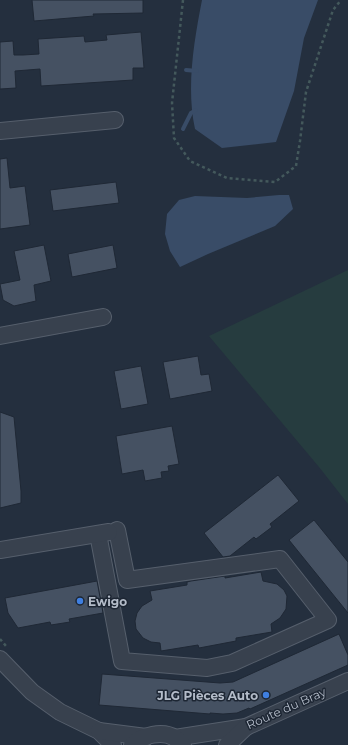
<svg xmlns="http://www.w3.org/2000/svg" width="348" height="745" viewBox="0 0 348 745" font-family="Montserrat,sans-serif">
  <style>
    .green { fill: #263c3f }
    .water { fill: #394c67 }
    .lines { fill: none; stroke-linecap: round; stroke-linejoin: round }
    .stream { stroke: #394c67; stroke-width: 4 }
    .building { fill: #455162; stroke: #1f2835 }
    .minor-casing { stroke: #565f6c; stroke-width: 18 }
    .path { stroke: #44595c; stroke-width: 2.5; stroke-dasharray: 3 3; stroke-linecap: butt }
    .minor { stroke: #38414e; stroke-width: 16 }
    .shop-dot { fill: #3f7fe0; stroke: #1d2633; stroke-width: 1.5 }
    .labels { text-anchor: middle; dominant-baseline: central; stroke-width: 3; stroke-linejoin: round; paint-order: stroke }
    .poi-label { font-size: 12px; font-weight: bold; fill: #b4bcc9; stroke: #1d2633; text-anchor: start }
    .street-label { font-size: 12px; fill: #b4bcc9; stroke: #1d2633 }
  </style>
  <rect width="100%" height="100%" fill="#242f3e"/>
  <polygon class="green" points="348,270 348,504 319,467 209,336"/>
  <g class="water">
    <path d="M202,0H318L304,38L294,91L276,142L222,148L195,129C186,88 194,41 202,0Z"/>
    <polygon points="279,195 289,195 293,209 275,226 208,254 180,267 170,251 165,234 167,214 179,200 195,196 247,198"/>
  </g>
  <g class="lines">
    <g class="stream">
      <polyline points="186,70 197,71"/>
      <polyline points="183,129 191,113 196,110"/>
    </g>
  </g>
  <g class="building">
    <polygon points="32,0 143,0 143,13 93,14 94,16 34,21"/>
    <polygon points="141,32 144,68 133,68 133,80 41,86 40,69 15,71 16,88 0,89 0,42 13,41 14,55 23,55 39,54 38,39 84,36 85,42 107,40 106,35"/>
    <polygon points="7,158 10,188 25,186 30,225 0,229 0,159"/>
    <polygon points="116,182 119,203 53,211 50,190"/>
    <polygon points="44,245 51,281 34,285 36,301 14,306 3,300 0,284 20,280 14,251"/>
    <polygon points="113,245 117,268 72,277 68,254"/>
    <polygon points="198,356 201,375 209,374 212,391 170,399 163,362"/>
    <polygon points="141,366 148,404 121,409 114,371"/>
    <polygon points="0,412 14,417 21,491 21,503 0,508"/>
    <polygon points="172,426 179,464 168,466 169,471 161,472 162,478 145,481 143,470 122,474 116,436"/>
    <polygon points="278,475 299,501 270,524 272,527 256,539 254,537 230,556 223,557 204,533"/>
    <polygon points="314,520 348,562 348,613 289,540"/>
    <polygon points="261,572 263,581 277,584 284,590 287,596 286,609 280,618 271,624 272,632 236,638 236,641 199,648 198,645 161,651 160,643 151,642 143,638 136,629 135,621 137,613 142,606 152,600 150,591 187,585 187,582 191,581 225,576 225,578"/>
    <polygon points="97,581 103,613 69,619 70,622 51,625 50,622 18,628 8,613 5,598"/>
    <polygon points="339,634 348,655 348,665 250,709 249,708 237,713 223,714 210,713 210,714 99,705 102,674 220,683 233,682"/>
  </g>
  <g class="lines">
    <g class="minor-casing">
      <g id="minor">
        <polyline points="0,131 115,120"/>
        <polyline points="0,336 103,317"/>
        <polyline points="98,534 122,661 207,668 232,663 328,620 280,559 127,580 117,530"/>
        <polyline points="0,550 109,532"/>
        <polyline points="0,659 32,692 60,712 99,731 113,745"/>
        <polyline points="99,731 146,737"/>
        <polyline points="175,738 246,727 348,681"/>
        <path d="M132,745C142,735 163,730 175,738C178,740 181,743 183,745"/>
        <polyline points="227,745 246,727"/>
      </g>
    </g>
    <g class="path">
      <polyline points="183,0 172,103 174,138 190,161 227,178 275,182 296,166 300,141 306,92 333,10 341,0"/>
      <polyline points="0,639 6,646"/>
    </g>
    <use href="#minor" class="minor"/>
  </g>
  <g class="shop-dot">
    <circle cx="80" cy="601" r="4"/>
    <circle cx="266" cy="695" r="4"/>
  </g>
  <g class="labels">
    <g class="poi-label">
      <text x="88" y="601">Ewigo</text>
      <text x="258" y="695" text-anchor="end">JLG Pièces Auto</text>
    </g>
    <g class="street-label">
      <text transform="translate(286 708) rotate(-24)">Route du Bray</text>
    </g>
  </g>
</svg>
